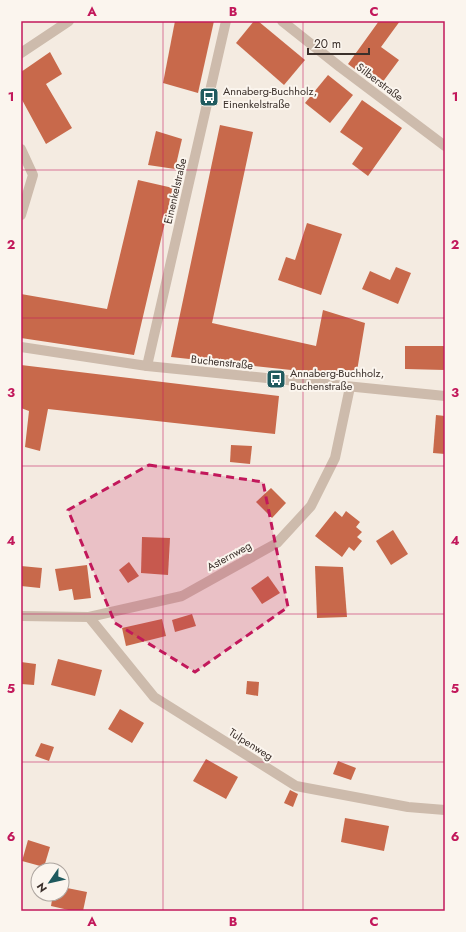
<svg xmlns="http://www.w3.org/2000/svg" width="466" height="932" viewBox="0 0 466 932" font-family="Jost,sans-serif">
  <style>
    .building { fill: #c8694b }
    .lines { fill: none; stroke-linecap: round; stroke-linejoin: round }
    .minor { stroke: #cdbbac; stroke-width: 10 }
    .marked { fill: #c2185b; fill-opacity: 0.2; stroke: #c2185b; stroke-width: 3; stroke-dasharray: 8 5; stroke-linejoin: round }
    .grid { fill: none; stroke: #c2185b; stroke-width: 1; stroke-opacity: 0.55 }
    .labels { text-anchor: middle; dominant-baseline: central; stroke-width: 4; stroke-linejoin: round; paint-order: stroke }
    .street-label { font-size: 11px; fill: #3b302b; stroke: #fbf5ee }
    .poi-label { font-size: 11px; fill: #3b302b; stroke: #fbf5ee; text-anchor: start }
    .neatline { fill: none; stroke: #c2185b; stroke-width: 1.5 }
    .grid-label { font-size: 13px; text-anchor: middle; font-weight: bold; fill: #c2185b }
  </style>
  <rect width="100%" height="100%" fill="#f4ebe1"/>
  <g class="building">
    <polygon points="175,21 214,21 198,93 163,83"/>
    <polygon points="254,21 258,21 305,60 284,85 236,43"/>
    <polygon points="379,21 400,21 381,47 399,60 379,87 348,64"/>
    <polygon points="50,52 62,74 46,84 72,128 46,144 21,98 21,72"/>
    <polygon points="328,75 353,95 330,123 305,103"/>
    <polygon points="362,100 402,128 368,176 352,164 363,148 340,132"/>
    <polygon points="220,125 253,132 212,323 316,346 323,310 365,323 356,377 171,357"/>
    <polygon points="156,131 182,139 175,169 148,165"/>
    <polygon points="138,180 173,188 134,355 21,338 21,294 107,309"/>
    <polygon points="307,223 342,234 321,295 278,280 286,257 295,260"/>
    <polygon points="396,267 411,273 398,304 362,289 370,271 390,280"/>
    <polygon points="405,346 445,346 445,370 405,369"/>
    <polygon points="21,365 279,396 275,434 48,409 40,451 25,447 29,411 21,408"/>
    <polygon points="436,415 445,416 445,454 433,453"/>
    <polygon points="231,445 252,446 250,464 230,462"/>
    <polygon points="271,488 286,503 272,518 256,502"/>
    <polygon points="335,511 342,517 346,511 360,522 356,527 362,532 357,537 362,541 354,551 349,547 342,557 315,536"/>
    <polygon points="393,530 408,554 391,565 376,541"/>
    <polygon points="142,537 170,538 168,575 141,573"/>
    <polygon points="129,562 139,576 128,583 119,570"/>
    <polygon points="87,565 91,598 74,600 72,589 59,591 55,569"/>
    <polygon points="21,566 42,568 40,588 21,586"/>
    <polygon points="315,566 343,567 347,617 317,618"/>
    <polygon points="268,576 280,593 262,604 251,588"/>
    <polygon points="192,614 196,626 175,632 172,620"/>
    <polygon points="162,619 166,636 126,646 122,628"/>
    <polygon points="58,659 102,670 95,696 51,685"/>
    <polygon points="21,662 36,664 34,685 21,684"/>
    <polygon points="247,681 259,682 258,696 246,694"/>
    <polygon points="120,709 144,723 132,743 108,729"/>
    <polygon points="41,743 54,747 49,761 35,756"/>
    <polygon points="206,759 238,777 226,799 193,781"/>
    <polygon points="338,761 356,768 351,780 333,774"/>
    <polygon points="290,790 298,794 293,807 284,803"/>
    <polygon points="345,818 389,826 384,851 341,842"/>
    <polygon points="28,840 50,847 44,867 22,861"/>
    <polygon points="62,887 87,892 83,911 73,911 51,906 53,894 62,894"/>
  </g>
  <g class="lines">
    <g class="minor">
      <polyline points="282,21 340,67 445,146"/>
      <polyline points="21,53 69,21"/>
      <polyline points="21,149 33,175 21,215"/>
      <polyline points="21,347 147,366 445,396"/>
      <polyline points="147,366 226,21"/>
      <polyline points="21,616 89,617 182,596 277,543 311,506 335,458 350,387"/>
      <polyline points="89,617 154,697 296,786 408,807 445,810"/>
    </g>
  </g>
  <path class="marked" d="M149,465L263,482L288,607L195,672L115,623L68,510Z"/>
  <path class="grid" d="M163,21V911M303,21V911M21,170H445M21,318H445M21,466H445M21,614H445M21,762H445"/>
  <defs>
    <g id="bus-square" transform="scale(1)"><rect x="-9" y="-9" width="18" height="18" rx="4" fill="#1f5a5e" stroke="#fbf5ee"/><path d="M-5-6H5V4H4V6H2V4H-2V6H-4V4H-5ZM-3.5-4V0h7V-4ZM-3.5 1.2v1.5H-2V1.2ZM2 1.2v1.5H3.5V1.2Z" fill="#fff"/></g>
  </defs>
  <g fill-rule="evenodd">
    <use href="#bus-square" x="209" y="97"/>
    <use href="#bus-square" x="276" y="379"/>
  </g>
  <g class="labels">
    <g class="street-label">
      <text transform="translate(380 82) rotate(37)">Silberstraße</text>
      <text transform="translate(175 191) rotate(-77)">Einenkelstraße</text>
      <text transform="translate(222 362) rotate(6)">Buchenstraße</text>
      <text transform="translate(229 556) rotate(-29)">Asternweg</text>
      <text transform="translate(251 744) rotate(32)">Tulpenweg</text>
    </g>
    <g class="poi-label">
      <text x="223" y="91">Annaberg-Buchholz,<tspan x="223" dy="13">Einenkelstraße</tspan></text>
      <text x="290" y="373">Annaberg-Buchholz,<tspan x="290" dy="13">Buchenstraße</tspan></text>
    </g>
  </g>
  <rect width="466" height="932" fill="none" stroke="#fbf5ee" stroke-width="44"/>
  <g transform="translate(50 882) rotate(236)"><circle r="19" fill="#fbf5ee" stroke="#aea6a0"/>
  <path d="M0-3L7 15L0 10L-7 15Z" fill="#1f5a5e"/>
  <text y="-6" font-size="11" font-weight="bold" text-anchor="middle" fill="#3b302b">N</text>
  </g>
  <path d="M308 48v6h61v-6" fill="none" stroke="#3b302b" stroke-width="2"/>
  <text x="314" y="48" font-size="12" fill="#3b302b" stroke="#fbf5ee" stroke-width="3" paint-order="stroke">20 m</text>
  <rect x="22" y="22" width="422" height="888" class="neatline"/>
  <g class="grid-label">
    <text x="92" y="16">A</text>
    <text x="233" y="16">B</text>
    <text x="374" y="16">C</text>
    <text x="11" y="101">1</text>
    <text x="455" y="101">1</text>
    <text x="11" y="249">2</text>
    <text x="455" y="249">2</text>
    <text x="11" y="397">3</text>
    <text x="455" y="397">3</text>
    <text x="11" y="545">4</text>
    <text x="455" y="545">4</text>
    <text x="11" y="693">5</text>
    <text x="455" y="693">5</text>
    <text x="11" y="841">6</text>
    <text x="455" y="841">6</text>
    <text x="92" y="926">A</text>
    <text x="233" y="926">B</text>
    <text x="374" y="926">C</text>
  </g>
</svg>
